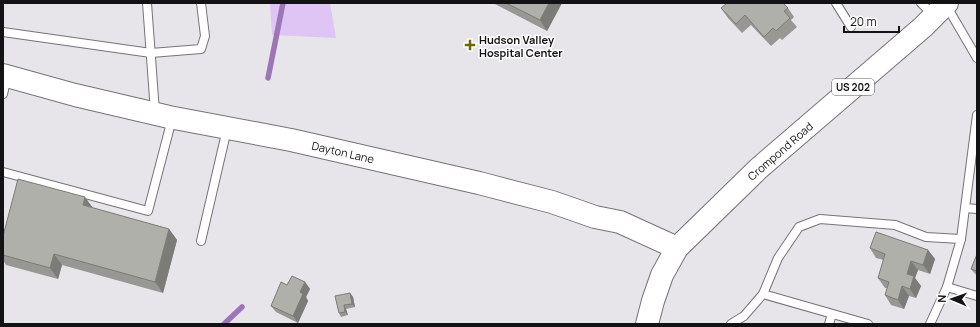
<svg xmlns="http://www.w3.org/2000/svg" width="980" height="327" viewBox="0 0 980 327" font-family="Manrope,sans-serif">
  <style>
    .green { fill: #dfc5f4 }
    .lines { fill: none; stroke-linecap: round; stroke-linejoin: round }
    .stream { stroke: #9d76b8; stroke-width: 5.5 }
    .lane-casing { stroke: #757377; stroke-width: 10 }
    .secondary-casing { stroke: #757377; stroke-width: 24 }
    .primary-casing { stroke: #757377; stroke-width: 24 }
    .lane { stroke: #fff; stroke-width: 8 }
    .secondary { stroke: #fff; stroke-width: 22 }
    .primary { stroke: #fff; stroke-width: 22 }
    .wall { fill: #979793 }
    .shaded-wall { fill: #7b7b78 }
    .building { fill: #b0b0ab; stroke: #7b7b78 }
    .poi-dot { fill: #6c6700; stroke: #fff; stroke-width: 1.5 }
    .labels { text-anchor: middle; dominant-baseline: central; stroke-width: 3; stroke-linejoin: round; paint-order: stroke }
    .shield { fill: #fff; stroke: #5a595a; stroke-width: 1 }
    .shield-label { font-size: 10px; font-weight: bold; fill: #131214 }
    .poi-label { font-size: 11px; font-weight: bold; fill: #131214; stroke: #fff; text-anchor: start }
    .street-label { font-size: 11px; fill: #131214; stroke: #fff }
  </style>
  <rect width="100%" height="100%" fill="#e8e5ea"/>
  <polygon class="green" points="270,3 330,3 336,38 272,35"/>
  <g class="lines">
    <g class="stream">
      <polyline points="268,78 283,3"/>
      <polyline points="224,324 242,307"/>
    </g>
    <g class="lane-casing">
      <g id="lane">
        <polyline points="147,3 155,112"/>
        <polyline points="836,3 851,27"/>
        <polyline points="921,3 934,15"/>
        <polyline points="946,5 977,58"/>
        <polyline points="3,32 151,53 201,49 205,36 201,3"/>
        <polyline points="3,94 7,77"/>
        <polyline points="3,172 148,211 172,119"/>
        <polyline points="965,208 977,209"/>
        <polyline points="201,241 227,129"/>
        <polyline points="947,287 977,296"/>
        <polyline points="731,324 744,316 763,294"/>
        <polyline points="829,324 832,314"/>
        <polyline points="868,324 763,294 778,258 799,227 820,219 895,225 926,237 961,239"/>
        <polyline points="930,324 947,287 961,239 977,115"/>
      </g>
    </g>
    <g class="secondary-casing">
      <polyline id="secondary" points="3,75 75,95 169,117 291,140 479,183 552,202 595,217 620,222 677,248"/>
    </g>
    <g class="primary-casing">
      <polyline id="primary" points="647,324 653,301 662,275 677,248 758,169 923,27 947,3"/>
    </g>
    <use href="#lane" class="lane"/>
    <use href="#secondary" class="secondary"/>
    <use href="#primary" class="primary"/>
  </g>
  <g class="wall">
    <polygon points="493,3 562,3 547,31"/>
    <polygon points="721,8 788,8 794,17 791,20 797,27 782,40 780,38 771,46 751,25 742,33 728,18"/>
    <polygon points="92,208 169,229 177,240 163,293 62,265 58,279 6,265 3,260 3,236"/>
    <polygon points="870,248 928,250 935,259 930,274 918,270 915,278 921,286 916,298 909,296 904,309 891,305 885,295 887,288 885,288 878,278 884,260 876,258"/>
    <polygon points="977,254 977,276 971,269"/>
    <polygon points="305,282 310,289 306,297 308,301 298,323 276,312 271,306 287,285"/>
    <polygon points="350,293 353,297 355,307 346,309 348,315 341,317 339,313"/>
  </g>
  <g class="shaded-wall">
    <polygon points="549,3 562,3 547,31 540,20"/>
    <polygon points="85,197 93,208 83,205"/>
    <polygon points="169,229 177,240 163,293 155,282"/>
    <polygon points="928,250 935,259 930,274 923,265"/>
    <polygon points="54,254 62,265 58,279 50,268"/>
    <polygon points="911,261 918,270 915,278 921,286 916,298 910,289 907,274"/>
    <polygon points="305,282 310,289 306,297 308,301 298,323 293,316 300,292"/>
    <polygon points="902,286 909,296 904,309 898,300"/>
    <polygon points="350,293 353,297 355,307 352,304"/>
    <polygon points="344,305 346,309 348,315 345,312"/>
  </g>
  <g class="building">
    <polygon points="506,3 549,3 540,20"/>
    <polygon points="727,3 783,3 788,8 784,11 790,18 776,31 773,28 764,37 745,15 736,24 721,8"/>
    <polygon points="18,179 85,197 83,205 169,229 155,282 54,254 50,268 3,255 3,236"/>
    <polygon points="876,232 928,250 923,265 911,261 907,274 914,276 910,289 902,286 898,300 885,295 889,282 878,278 885,254 870,248"/>
    <polygon points="977,254 977,271 971,269"/>
    <polygon points="292,276 305,282 300,292 303,294 293,316 271,306 281,282 287,285"/>
    <polygon points="350,293 352,304 344,305 345,312 339,313 335,296"/>
  </g>
  <path class="poi-dot" d="M468 39h4v4h4v4h-4v4h-4v-4h-4v-4h4z"/>
  <g class="labels">
    <rect class="shield" x="832" y="79" width="42" height="16" rx="3"/>
    <g class="shield-label">
      <text x="853" y="87">US 202</text>
    </g>
    <g class="poi-label">
      <text x="479" y="39">Hudson Valley<tspan x="479" dy="13">Hospital Center</tspan></text>
    </g>
    <g class="street-label">
      <text transform="translate(780 151) rotate(-41)">Crompond Road</text>
      <text transform="translate(343 152) rotate(13)">Dayton Lane</text>
    </g>
  </g>
  <rect width="980" height="327" fill="none" stroke="#131214" stroke-width="8"/>
  <g transform="translate(952 299) rotate(272)" stroke="#ffffff" stroke-width="3" paint-order="stroke">
  <path d="M0-3L7 15L0 10L-7 15Z" fill="#131214"/>
  <text y="-6" font-size="11" font-weight="bold" text-anchor="middle" fill="#131214">N</text>
  </g>
  <path d="M844 26v6h55v-6" fill="none" stroke="#131214" stroke-width="2"/>
  <text x="850" y="26" font-size="12" fill="#131214" stroke="#ffffff" stroke-width="3" paint-order="stroke">20 m</text>
</svg>
